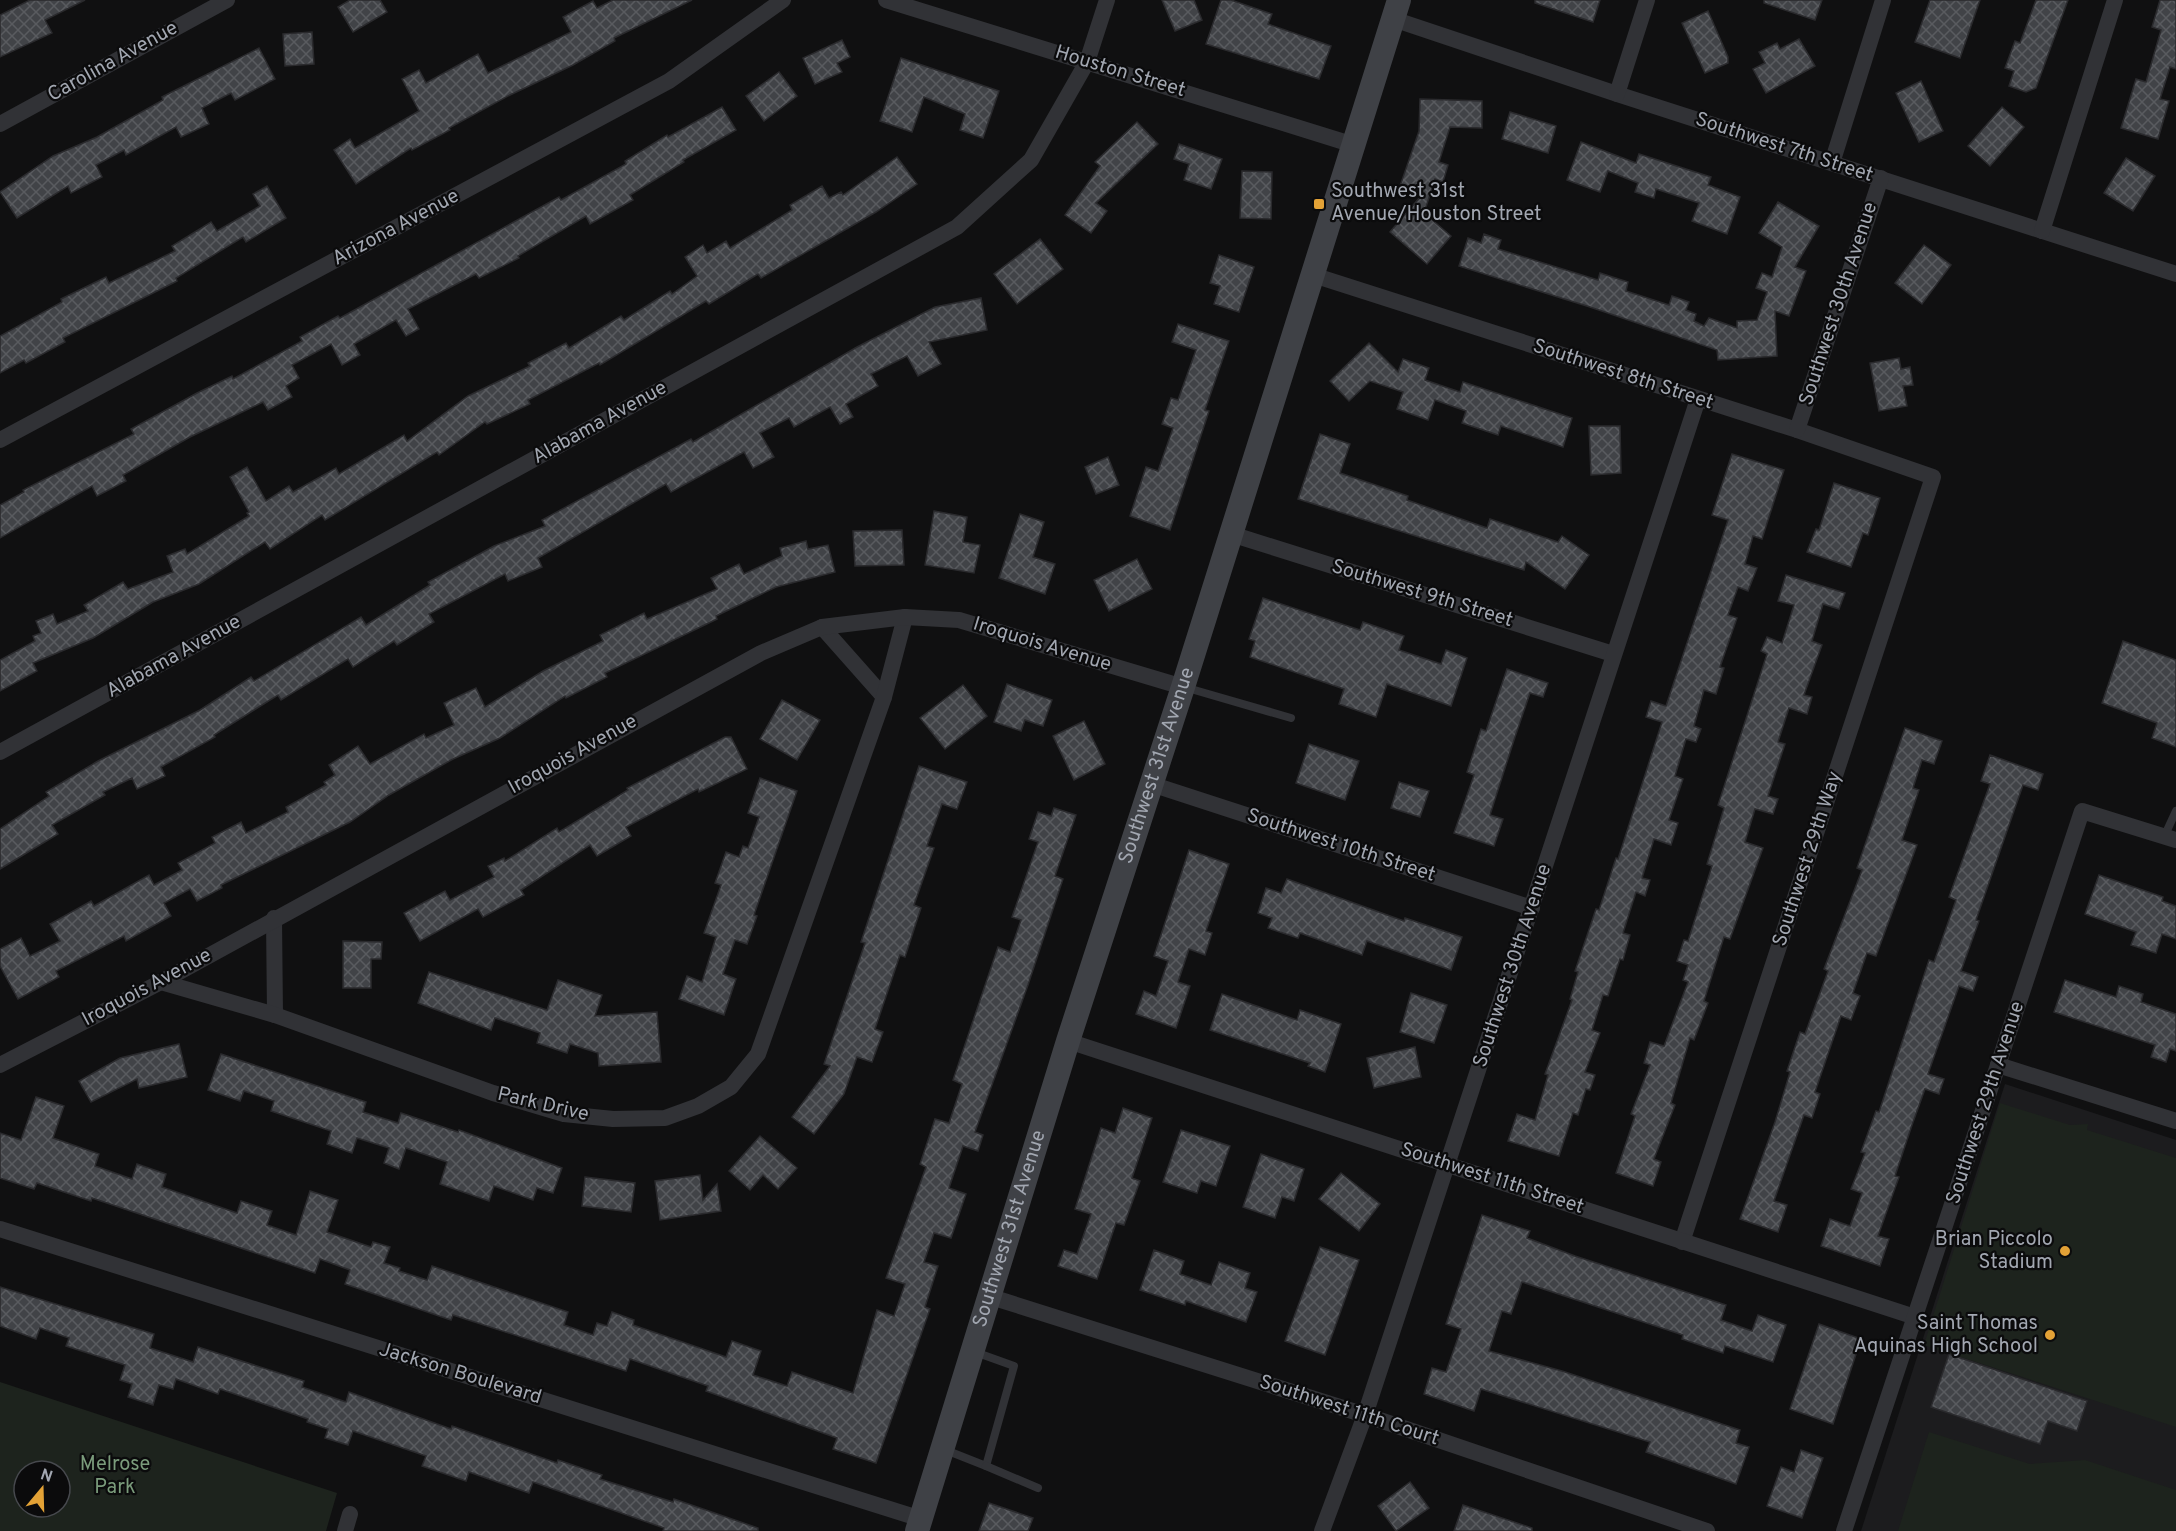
<svg xmlns="http://www.w3.org/2000/svg" width="2176" height="1531" viewBox="0 0 2176 1531" font-family="Overpass,sans-serif">
  <style>
    .built { fill: #1c1c1e }
    .green { fill: #1d231d; fill-rule: evenodd }
    .building { fill: url(#building-cross-hatch); stroke: #2a2a2d; stroke-width: 1.5 }
    .lines { fill: none; stroke-linecap: round; stroke-linejoin: round }
    .service { stroke: #313236; stroke-width: 8 }
    .minor { stroke: #313236; stroke-width: 16 }
    .secondary { stroke: #3f4146; stroke-width: 24 }
    .poi-dot { fill: #e3a236; stroke: #0b0b0c; stroke-width: 2 }
    .labels { text-anchor: middle; dominant-baseline: central; stroke-width: 4.5; stroke-linejoin: round; paint-order: stroke }
    .street-label { font-size: 20px; fill: #a2a7b1; stroke: #0b0b0c }
    .poi-label { font-size: 20px; fill: #a2a7b1; stroke: #0b0b0c; text-anchor: end }
    .park-label { font-size: 20px; fill: #7a9b7b; stroke: #0b0b0c }
  </style>
  <defs>
    <pattern id="building-cross-hatch" width="8" height="8" patternUnits="userSpaceOnUse" patternTransform="scale(1.5)"><rect width="8" height="8" fill="#414347"/><path d="M0 0l8 8M0 8l8-8" fill="none" stroke="#595b5f"/></pattern>
  </defs>
  <rect width="100%" height="100%" fill="#101011"/>
  <polygon class="built" points="2005,1084 2176,1140 2176,1531 1861,1531"/>
  <g class="green">
    <polygon points="2000,1103 2070,1125 2088,1124 2087,1130 2176,1158 2176,1427 1924,1345"/>
    <path d="M0,1382L337,1493L326,1531H0ZM24,1471H60V1507H24Z"/>
    <polygon points="1929,1432 2030,1464 2085,1460 2176,1490 2176,1531 1898,1531"/>
  </g>
  <g class="building">
    <polygon points="30,0 85,0 45,20 52,33 0,57 0,15"/>
    <polygon points="350,0 380,0 387,12 353,32 338,7"/>
    <polygon points="613,0 692,0 614,38 615,41 573,65 510,95 449,128 450,130 412,150 411,148 356,184 334,150 350,139 355,148 419,111 402,79 419,70 426,83 478,54 488,73 571,32 563,17 593,1 597,8"/>
    <polygon points="1162,0 1194,0 1202,20 1175,31"/>
    <polygon points="1221,0 1231,0 1272,14 1268,24 1331,46 1319,79 1206,44"/>
    <polygon points="1535,0 1600,0 1593,22 1535,3"/>
    <polygon points="1764,0 1822,0 1815,20 1764,3"/>
    <polygon points="1930,0 1980,0 1960,58 1915,42"/>
    <polygon points="2036,0 2068,0 2036,88 2026,92 2009,86 2014,71 2005,68 2015,41 2020,43"/>
    <polygon points="2160,0 2176,0 2176,69 2170,67 2160,99 2169,101 2158,139 2121,128 2136,79 2146,82 2161,30 2152,27"/>
    <polygon points="1708,11 1728,57 1728,63 1705,73 1682,23"/>
    <polygon points="312,32 314,64 285,66 283,34"/>
    <polygon points="1799,39 1815,66 1766,93 1753,69 1765,63 1759,52 1777,43 1780,49"/>
    <polygon points="842,40 850,57 837,63 842,72 815,84 803,58"/>
    <polygon points="259,48 275,79 235,100 231,93 202,108 209,124 181,137 176,127 126,155 124,150 96,165 102,177 71,193 68,186 17,218 0,192 53,156 97,137 163,100 162,97"/>
    <polygon points="901,58 999,91 983,138 960,130 965,114 924,97 912,132 880,121"/>
    <polygon points="779,72 797,96 764,121 746,96"/>
    <polygon points="1921,81 1943,131 1919,142 1896,93"/>
    <polygon points="1420,99 1482,101 1482,128 1450,127 1439,162 1448,165 1443,182 1435,179 1424,213 1451,236 1427,264 1390,232 1421,196 1399,189 1419,131"/>
    <polygon points="722,107 736,130 683,160 684,162 630,195 633,200 590,224 586,216 518,256 519,258 479,278 476,274 408,309 419,329 406,336 396,320 354,344 360,355 342,365 331,344 292,365 299,378 286,386 292,397 268,410 263,402 190,437 123,475 126,481 97,496 92,486 0,538 0,505 24,492 23,490 134,434 131,429 197,393 232,376 233,379 302,341 300,337 338,316 340,318 559,197 561,200 626,164 625,161 667,135 668,137"/>
    <polygon points="2002,107 2024,127 1990,166 1968,146"/>
    <polygon points="1510,112 1556,126 1548,153 1502,139"/>
    <polygon points="1137,122 1158,144 1096,203 1107,211 1091,233 1065,215 1100,166 1095,162"/>
    <polygon points="1581,142 1636,163 1639,154 1711,177 1708,185 1740,197 1727,234 1692,221 1699,203 1656,189 1654,198 1635,192 1638,183 1608,171 1600,192 1567,180"/>
    <polygon points="1179,144 1222,159 1211,189 1184,180 1189,164 1174,159"/>
    <polygon points="897,157 917,184 876,212 761,278 758,274 709,304 706,301 600,365 599,363 528,400 530,404 487,424 485,422 439,455 437,452 325,520 322,515 270,549 265,542 199,584 153,602 93,638 33,663 37,671 0,691 0,660 35,641 33,636 41,633 36,621 53,614 57,624 88,611 84,605 123,582 128,589 173,572 167,556 185,549 187,554 249,516 247,513 249,512 230,477 247,467 266,501 289,486 293,492 336,468 339,474 404,435 407,441 468,396 530,366 528,363 566,343 569,348 621,316 624,320 670,291 672,294 697,276 685,257 703,245 707,253 726,241 730,248 792,210 790,205 822,186 829,198 841,192 843,195"/>
    <polygon points="2126,158 2155,176 2133,211 2104,193"/>
    <polygon points="1242,171 1272,172 1271,219 1240,218"/>
    <polygon points="267,186 286,218 246,242 243,237 176,278 177,281 63,338 65,342 26,363 24,360 0,373 0,336 62,302 61,299 106,277 109,283 175,251 172,246 211,222 217,231 260,206 253,194"/>
    <polygon points="1778,202 1819,226 1795,267 1806,271 1789,316 1775,311 1777,356 1718,360 1717,350 1590,307 1459,266 1468,238 1481,243 1484,234 1501,240 1498,249 1598,280 1600,273 1628,282 1626,291 1669,305 1672,296 1689,302 1686,310 1696,314 1694,321 1704,326 1709,318 1737,328 1737,321 1757,320 1767,292 1756,288 1762,273 1772,277 1782,247 1759,233"/>
    <polygon points="1040,239 1063,269 1017,304 994,274"/>
    <polygon points="1924,245 1951,265 1922,304 1895,283"/>
    <polygon points="1219,255 1254,267 1239,312 1214,304 1220,286 1210,283"/>
    <polygon points="981,298 987,330 929,342 941,364 918,376 907,356 871,374 878,386 846,404 853,417 840,424 830,407 794,427 789,418 760,433 774,457 753,468 744,452 671,492 666,484 538,558 542,567 508,581 505,574 429,614 434,622 397,645 394,641 353,667 348,659 281,700 278,695 214,735 215,737 161,767 165,776 137,789 132,778 103,792 105,795 52,825 58,834 0,869 0,829 49,796 46,792 98,761 200,710 251,677 254,681 361,617 366,625 430,585 428,582 494,546 545,526 542,520 691,439 693,442 857,347 935,307"/>
    <polygon points="1178,324 1229,341 1205,410 1209,411 1170,530 1130,516 1146,467 1158,471 1173,428 1162,424 1171,398 1178,400 1196,350 1172,342"/>
    <polygon points="1369,343 1398,372 1403,359 1429,368 1425,380 1460,392 1463,382 1572,418 1563,447 1501,426 1498,435 1462,423 1466,411 1435,400 1428,420 1397,409 1403,392 1370,381 1349,401 1330,381"/>
    <polygon points="1899,358 1901,369 1910,367 1913,385 1903,386 1907,406 1879,411 1870,363"/>
    <polygon points="1589,426 1620,426 1621,473 1591,475"/>
    <polygon points="1320,434 1350,444 1340,473 1408,496 1407,500 1487,528 1490,519 1558,542 1562,536 1589,555 1565,589 1526,562 1524,570 1298,499"/>
    <polygon points="1732,454 1784,470 1762,539 1753,536 1745,564 1757,568 1748,591 1738,587 1728,615 1737,618 1720,667 1724,668 1716,694 1704,690 1694,726 1701,729 1696,742 1686,739 1675,776 1683,779 1669,820 1678,823 1671,845 1654,839 1642,878 1650,880 1645,896 1636,892 1623,933 1630,935 1623,960 1620,959 1608,996 1603,995 1592,1030 1600,1033 1585,1072 1595,1075 1590,1090 1586,1089 1578,1115 1573,1113 1559,1156 1508,1141 1517,1114 1535,1120 1548,1075 1545,1074 1572,1000 1570,999 1578,972 1575,971 1596,909 1599,910 1616,858 1618,859 1662,722 1646,717 1651,701 1666,706 1728,520 1712,515"/>
    <polygon points="1108,457 1119,485 1096,494 1085,467"/>
    <polygon points="1834,483 1880,498 1868,535 1863,533 1851,567 1807,552 1816,529 1819,530"/>
    <polygon points="934,511 967,517 963,542 980,545 974,573 925,565"/>
    <polygon points="1020,514 1044,522 1033,557 1055,564 1045,594 999,578"/>
    <polygon points="902,530 904,565 855,566 853,531"/>
    <polygon points="806,541 808,549 828,545 835,572 776,587 716,616 717,619 605,673 607,677 566,698 565,696 500,738 453,759 389,795 350,822 221,885 222,888 197,901 190,889 164,903 171,916 126,941 124,936 56,971 59,977 18,999 0,966 0,949 21,938 30,956 60,941 50,924 91,901 94,906 149,875 154,885 182,870 178,863 215,843 212,837 241,822 246,833 288,812 286,807 326,785 324,782 335,775 329,765 358,746 370,764 424,734 426,738 454,725 444,703 476,688 485,707 543,671 603,641 600,635 644,613 647,619 717,589 711,578 739,564 744,574 782,556 780,548"/>
    <polygon points="1137,559 1152,589 1109,611 1094,580"/>
    <polygon points="1786,575 1845,593 1839,609 1823,604 1812,641 1822,645 1804,695 1812,697 1807,714 1789,708 1778,742 1785,744 1768,796 1778,799 1773,814 1755,809 1745,842 1763,848 1730,939 1724,937 1704,1001 1708,1003 1694,1040 1690,1038 1671,1103 1675,1105 1654,1159 1661,1162 1653,1186 1616,1173 1635,1116 1631,1114 1650,1065 1644,1063 1650,1042 1664,1046 1688,982 1683,980 1688,965 1677,961 1684,940 1688,941 1712,866 1707,864 1724,808 1718,805 1767,654 1761,651 1767,637 1782,643 1794,605 1778,601"/>
    <polygon points="1263,598 1360,630 1363,622 1404,636 1399,650 1441,664 1446,650 1467,658 1451,706 1387,684 1376,717 1339,704 1344,689 1250,657 1255,641 1249,639"/>
    <polygon points="2123,641 2176,660 2176,747 2152,738 2157,723 2102,703"/>
    <polygon points="1507,669 1548,683 1543,697 1530,693 1514,740 1490,815 1503,819 1494,846 1454,833 1474,775 1467,772 1481,729 1486,731"/>
    <polygon points="1007,684 1052,700 1043,726 1025,720 1021,731 994,722"/>
    <polygon points="963,685 987,716 945,749 920,718"/>
    <polygon points="782,700 820,720 797,760 760,739"/>
    <polygon points="1084,721 1105,764 1074,780 1053,736"/>
    <polygon points="1905,728 1942,741 1934,764 1922,760 1913,788 1919,790 1902,840 1917,845 1876,956 1867,953 1853,993 1860,996 1851,1020 1841,1016 1815,1092 1820,1094 1812,1118 1804,1115 1774,1201 1787,1205 1778,1232 1740,1219 1775,1122 1790,1072 1787,1071 1800,1032 1805,1034 1828,971 1824,969 1862,870 1857,868"/>
    <polygon points="725,737 731,737 747,769 699,792 698,789 626,827 631,836 597,856 590,845 521,890 524,895 483,917 478,909 420,941 404,913 445,891 450,900 494,877 488,866 504,858 505,861 557,828 559,832 628,790 627,788"/>
    <polygon points="1309,744 1359,761 1345,800 1296,783"/>
    <polygon points="1990,755 2043,774 2038,790 2023,785 1976,920 1979,921 1961,971 1978,977 1973,991 1959,986 1928,1074 1944,1079 1939,1094 1925,1089 1912,1125 1895,1176 1899,1177 1878,1236 1889,1239 1880,1266 1821,1246 1830,1219 1850,1226 1862,1193 1851,1189 1865,1153 1861,1152 1876,1111 1879,1112 1929,960 1934,962 1956,900 1949,897 1990,784 1981,781"/>
    <polygon points="919,766 967,782 957,809 942,804 927,846 934,848 914,905 921,908 905,957 900,955 875,1029 883,1032 872,1062 857,1057 844,1094 814,1134 792,1117 830,1066 824,1064 865,943 861,942"/>
    <polygon points="760,778 797,791 754,915 757,916 747,944 735,940 723,974 736,979 724,1015 679,999 687,976 702,982 716,937 704,933 721,885 715,883 726,852 739,857 743,846 748,848 759,817 748,813"/>
    <polygon points="1399,782 1429,791 1420,817 1391,808"/>
    <polygon points="1054,808 1076,815 1055,876 1063,879 1028,985 975,1132 983,1135 978,1151 963,1146 949,1188 966,1194 951,1238 934,1233 924,1262 938,1266 925,1307 930,1309 876,1463 833,1449 837,1438 706,1391 708,1386 630,1359 626,1371 453,1315 451,1320 345,1284 350,1270 320,1259 315,1273 92,1198 91,1201 37,1183 34,1189 0,1178 0,1133 21,1140 36,1097 64,1106 53,1138 99,1154 95,1166 132,1179 137,1164 166,1174 162,1187 237,1213 241,1201 272,1211 267,1225 296,1235 310,1191 338,1200 327,1232 371,1247 373,1242 390,1247 384,1263 400,1268 399,1271 427,1280 432,1266 568,1312 564,1325 593,1335 597,1323 607,1326 612,1312 634,1320 633,1325 726,1357 732,1341 761,1351 753,1375 787,1386 792,1372 853,1393 877,1310 894,1316 905,1284 886,1278 926,1167 920,1164 935,1119 949,1123 962,1084 953,1080 998,947 1010,952 1021,920 1012,917 1038,842 1029,839 1038,812 1051,816"/>
    <polygon points="1189,850 1229,864 1206,931 1212,933 1205,955 1189,949 1178,982 1190,986 1176,1028 1136,1014 1144,991 1156,996 1168,961 1154,956"/>
    <polygon points="2099,875 2163,897 2162,901 2176,906 2176,939 2162,934 2156,953 2131,945 2136,932 2085,914"/>
    <polygon points="1287,879 1404,921 1405,918 1462,937 1451,970 1367,941 1362,955 1300,933 1298,938 1268,928 1272,918 1258,913 1266,888 1281,893"/>
    <polygon points="343,941 382,942 381,959 371,959 371,988 343,988"/>
    <polygon points="429,972 547,1010 558,980 602,995 595,1016 657,1012 661,1062 599,1066 598,1053 570,1044 567,1053 537,1043 540,1033 495,1018 491,1030 418,1003"/>
    <polygon points="2065,980 2116,997 2119,986 2143,994 2141,1002 2176,1014 2176,1051 2170,1049 2166,1062 2151,1057 2155,1045 2054,1012"/>
    <polygon points="1411,993 1447,1005 1434,1043 1400,1032"/>
    <polygon points="1222,994 1297,1020 1300,1010 1341,1024 1325,1072 1308,1066 1310,1063 1210,1030"/>
    <polygon points="179,1044 187,1077 139,1088 137,1079 91,1102 79,1081 120,1058"/>
    <polygon points="1415,1047 1421,1077 1374,1088 1367,1058"/>
    <polygon points="221,1054 366,1102 363,1112 398,1123 401,1113 458,1132 459,1130 562,1168 553,1193 537,1188 533,1200 494,1186 489,1201 440,1184 447,1162 406,1148 399,1169 384,1163 389,1148 357,1138 352,1153 327,1144 331,1131 271,1111 274,1101 244,1091 240,1101 208,1090"/>
    <polygon points="1123,1108 1152,1118 1132,1178 1140,1181 1124,1225 1116,1223 1097,1279 1058,1266 1064,1250 1077,1254 1091,1214 1075,1209 1101,1128 1115,1133"/>
    <polygon points="1181,1130 1230,1146 1216,1186 1201,1181 1197,1193 1163,1182"/>
    <polygon points="760,1136 797,1168 778,1189 763,1175 750,1190 729,1171"/>
    <polygon points="1261,1154 1304,1169 1294,1201 1282,1197 1275,1218 1243,1207"/>
    <polygon points="1341,1173 1380,1204 1359,1231 1319,1199"/>
    <polygon points="700,1175 703,1200 717,1184 721,1211 660,1220 655,1181"/>
    <polygon points="585,1177 635,1183 631,1212 582,1206"/>
    <polygon points="1482,1215 1530,1231 1527,1238 1575,1256 1726,1305 1721,1320 1752,1331 1758,1315 1786,1325 1773,1362 1725,1346 1723,1353 1682,1339 1683,1335 1522,1282 1511,1314 1502,1311 1489,1351 1562,1371 1740,1430 1736,1443 1749,1447 1736,1484 1646,1452 1650,1442 1481,1389 1474,1411 1424,1394 1432,1368 1446,1372 1461,1329 1446,1324"/>
    <polygon points="1320,1247 1359,1260 1325,1355 1285,1341"/>
    <polygon points="1154,1250 1184,1261 1180,1274 1211,1285 1219,1262 1250,1273 1245,1288 1257,1292 1246,1322 1186,1301 1185,1305 1140,1290"/>
    <polygon points="0,1287 154,1334 150,1348 193,1362 198,1347 304,1381 302,1387 346,1402 349,1392 451,1429 452,1426 557,1463 558,1460 602,1475 600,1479 673,1502 674,1499 758,1528 758,1531 663,1531 664,1528 533,1482 529,1493 469,1472 466,1481 422,1466 426,1456 353,1431 348,1445 325,1438 328,1429 307,1422 308,1419 220,1389 218,1394 176,1379 173,1389 159,1385 153,1405 128,1397 132,1384 120,1380 125,1365 66,1346 69,1338 40,1328 36,1339 0,1326"/>
    <polygon points="1819,1324 1861,1339 1833,1424 1790,1409"/>
    <polygon points="1949,1354 2087,1401 2077,1431 2048,1421 2040,1444 1931,1407"/>
    <polygon points="1801,1450 1823,1458 1802,1518 1767,1506 1781,1467 1794,1472"/>
    <polygon points="1410,1482 1429,1508 1396,1531 1378,1506"/>
    <polygon points="989,1503 1033,1518 1028,1531 979,1531"/>
    <polygon points="1463,1505 1532,1528 1532,1531 1454,1531"/>
  </g>
  <g class="lines">
    <g class="service">
      <polyline points="1184,687 1291,718"/>
      <polyline points="2164,837 2176,811"/>
      <polyline points="943,1449 986,1466 1014,1366 975,1352"/>
      <polyline points="986,1466 1038,1488"/>
    </g>
    <g class="minor">
      <polyline points="886,0 1354,145"/>
      <polyline points="1393,19 1617,94 2176,274"/>
      <polyline points="1617,94 1647,0"/>
      <polyline points="0,124 227,0"/>
      <polyline points="1832,163 1883,0"/>
      <polyline points="2042,231 2115,0"/>
      <polyline points="1313,275 1797,430 1933,477 1682,1242"/>
      <polyline points="1797,430 1881,178"/>
      <polyline points="0,440 669,81 783,0"/>
      <polyline points="1231,534 1613,654"/>
      <polyline points="822,627 884,697"/>
      <polyline points="0,752 957,227 1031,160 1087,62 1107,0"/>
      <polyline points="1151,784 1532,908"/>
      <polyline points="274,918 275,1015"/>
      <polyline points="161,982 275,1015 493,1093 564,1114 613,1119 665,1118 698,1106 731,1087 758,1054 884,697 905,617"/>
      <polyline points="1068,1041 1915,1317"/>
      <polyline points="0,1065 161,982 761,653 822,627 905,617 959,620 1183,687"/>
      <polyline points="1998,1065 2176,1121"/>
      <polyline points="0,1229 921,1519"/>
      <polyline points="988,1296 1365,1415 1707,1531"/>
      <polyline points="345,1531 350,1514"/>
      <polyline points="1322,1531 1365,1415 1698,399"/>
      <polyline points="1844,1531 2082,811 2176,840"/>
    </g>
    <path class="secondary" id="s1" d="M917,1531L1068,1041L1183,687L1399,0"/>
  </g>
  <g class="poi-dot">
    <rect x="1313" y="198" width="12" height="12" rx="3"/>
    <circle cx="2065" cy="1251" r="6"/>
    <circle cx="2050" cy="1335" r="6"/>
  </g>
  <g class="labels">
    <g class="street-label">
      <text transform="translate(113 62) rotate(-29)">Carolina Avenue</text>
      <text transform="translate(1120 72) rotate(17)">Houston Street</text>
      <text transform="translate(1784 148) rotate(18)">Southwest 7th Street</text>
      <text transform="translate(396 228) rotate(-28)">Arizona Avenue</text>
      <text transform="translate(1839 304) rotate(-72)">Southwest 30th Avenue</text>
      <text transform="translate(1623 375) rotate(18)">Southwest 8th Street</text>
      <text transform="translate(600 423) rotate(-29)">Alabama Avenue</text>
      <text transform="translate(1422 594) rotate(17)">Southwest 9th Street</text>
      <text transform="translate(1042 645) rotate(17)">Iroquois Avenue</text>
      <text transform="translate(174 657) rotate(-29)">Alabama Avenue</text>
      <text transform="translate(573 755) rotate(-29)">Iroquois Avenue</text>
      <text stroke="none"><textPath href="#s1" startOffset="802">Southwest 31st Avenue</textPath></text>
      <text transform="translate(1341 846) rotate(18)">Southwest 10th Street</text>
      <text transform="translate(1808 859) rotate(-72)">Southwest 29th Way</text>
      <text transform="translate(1513 966) rotate(-72)">Southwest 30th Avenue</text>
      <text transform="translate(147 988) rotate(-28)">Iroquois Avenue</text>
      <text transform="translate(1986 1103) rotate(-72)">Southwest 29th Avenue</text>
      <text transform="translate(543 1105) rotate(13)">Park Drive</text>
      <text transform="translate(1492 1179) rotate(18)">Southwest 11th Street</text>
      <text stroke="none"><textPath href="#s1" startOffset="316">Southwest 31st Avenue</textPath></text>
      <text transform="translate(460 1374) rotate(17)">Jackson Boulevard</text>
      <text transform="translate(1349 1411) rotate(18)">Southwest 11th Court</text>
    </g>
    <g class="poi-label">
      <text x="1331" y="192" text-anchor="start">Southwest 31st<tspan x="1331" dy="23">Avenue/Houston Street</tspan></text>
      <text x="2053" y="1240">Brian Piccolo<tspan x="2053" dy="23">Stadium</tspan></text>
      <text x="2038" y="1324">Saint Thomas<tspan x="2038" dy="23">Aquinas High School</tspan></text>
    </g>
    <g class="park-label">
      <text x="115" y="1465">Melrose<tspan x="115" dy="23">Park</tspan></text>
    </g>
  </g>
  <g transform="translate(42 1489) rotate(19)"><circle r="28" fill="#0b0b0c" stroke="#47494e" stroke-width="1.5"/>
  <path d="M0-4.5L10 22L0 15L-10 22Z" fill="#e3a236"/>
  <text y="-9" font-size="16" font-weight="bold" text-anchor="middle" fill="#a2a7b1">N</text>
  </g>
</svg>
